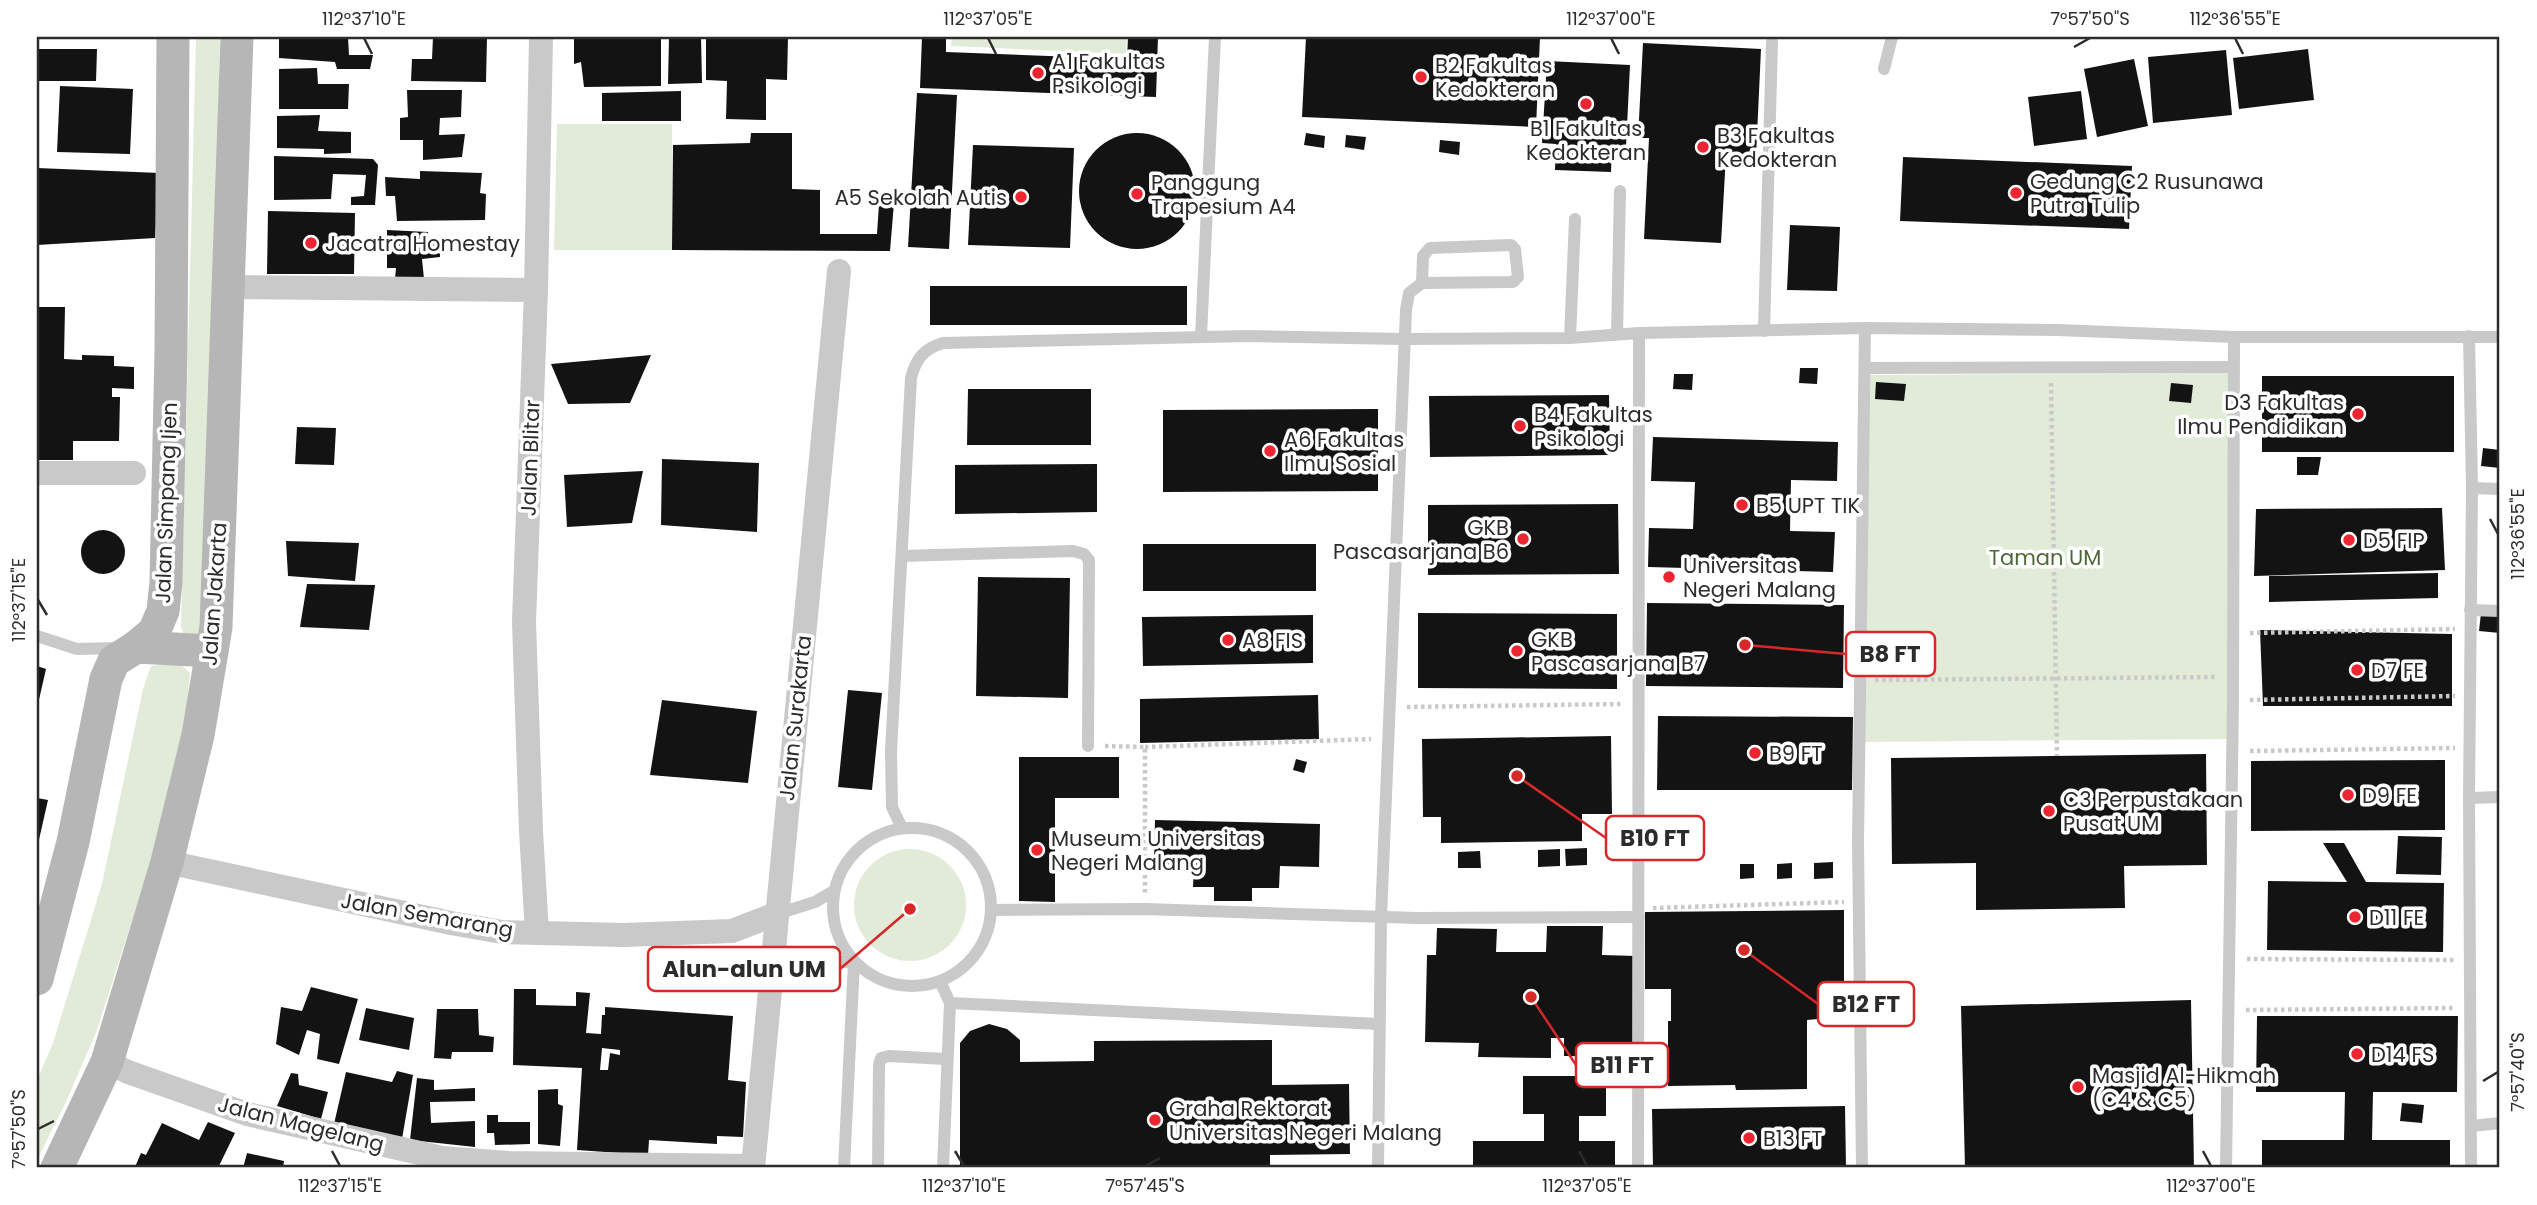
<svg xmlns="http://www.w3.org/2000/svg" width="2537" height="1205" viewBox="0 0 2537 1205" font-family="Poppins,sans-serif">
  <style>
    .green { fill: #e2ebd8 }
    .building { fill: #131313; fill-rule: evenodd }
    .lines { fill: none; stroke-linecap: round; stroke-linejoin: round }
    .path { stroke: #c9c9c9; stroke-width: 4.5; stroke-dasharray: 3.5 3.5; stroke-linecap: butt }
    .lane { stroke: #c9c9c9; stroke-width: 12 }
    .street { stroke: #c9c9c9; stroke-width: 24 }
    .secondary { stroke: #b6b6b6; stroke-width: 33 }
    .ticks { fill: none; stroke: #2c2c2c; stroke-width: 2.5 }
    .poi-dot { fill: #ec2530; stroke: #fff; stroke-width: 2.5 }
    .labels { text-anchor: middle; dominant-baseline: central; stroke-width: 7; stroke-linejoin: round; paint-order: stroke }
    .poi-label { font-size: 21px; fill: #2c2c2c; stroke: #fff; text-anchor: start }
    .street-label { font-size: 21px; fill: #2c2c2c; stroke: #fff }
    .park-label { font-size: 21px; fill: #4e6938; stroke: #fff }
    .leader { fill: none; stroke: #d62828; stroke-width: 2.5 }
    .callout-dot { fill: #d62828; stroke: #fff; stroke-width: 2.5 }
    .callout { fill: #fff; stroke: #d62828; stroke-width: 2.5 }
    .callout-label { font-size: 23px; text-anchor: middle; font-weight: bold; fill: #2c2c2c }
    .neatline { fill: none; stroke: #2c2c2c; stroke-width: 2.5 }
    .ticks-label { font-size: 18px; text-anchor: middle; fill: #2c2c2c }
  </style>
  <rect width="100%" height="100%" fill="#fff"/>
  <g class="green">
    <polygon points="196,37 220,37 210,514 202,627 196,637 184,635 181,627"/>
    <polygon points="952,37 1127,37 1126,54 951,46"/>
    <polygon points="557,124 672,124 672,250 554,250"/>
    <polygon points="2231,373 2231,739 1859,742 1863,375"/>
    <polygon points="178,662 190,673 185,725 166,814 97,1030 66,1102 37,1160 37,1080 53,1043 102,884 143,689 151,666"/>
    <circle cx="910" cy="905" r="56"/>
  </g>
  <g class="building">
    <polygon points="279,37 348,37 349,55 373,55 370,69 337,69 335,62 279,58"/>
    <polygon points="433,37 487,37 486,82 411,81 412,59 432,59"/>
    <polygon points="585,37 661,37 661,86 584,87 581,62 574,64 574,38"/>
    <polygon points="669,37 701,37 702,83 668,84"/>
    <polygon points="706,37 788,37 787,80 766,79 766,120 726,119 727,81 706,80"/>
    <polygon points="922,37 946,37 946,52 1127,59 1128,37 1158,37 1156,97 920,88"/>
    <polygon points="1306,37 1540,37 1536,127 1302,117"/>
    <polygon points="1643,43 1761,49 1756,157 1726,155 1721,243 1644,239 1649,138 1638,138"/>
    <polygon points="37,49 97,49 96,81 37,81"/>
    <polygon points="2308,49 2314,100 2239,109 2233,58"/>
    <polygon points="2226,50 2232,115 2153,123 2148,57"/>
    <polygon points="2134,59 2148,126 2097,137 2084,69"/>
    <polygon points="1547,61 1630,65 1626,147 1612,146 1611,172 1555,170 1556,144 1542,143"/>
    <polygon points="317,68 318,84 349,84 348,109 279,109 279,69"/>
    <polygon points="60,86 133,89 130,154 57,152"/>
    <polygon points="407,90 462,90 461,117 440,118 439,135 465,134 462,157 423,160 423,140 400,140 400,118 408,117"/>
    <polygon points="681,91 681,121 602,121 602,93"/>
    <polygon points="2081,91 2087,139 2034,146 2028,97"/>
    <polygon points="917,93 957,95 949,249 908,247"/>
    <polygon points="320,115 318,131 351,132 351,153 324,154 324,149 277,148 277,116"/>
    <polygon points="751,133 792,133 792,189 820,190 820,234 877,234 879,204 894,203 890,251 672,250 673,145 750,143"/>
    <polygon points="1306,133 1325,136 1324,148 1304,145"/>
    <circle cx="1137" cy="191" r="58"/>
    <polygon points="1346,135 1366,137 1364,150 1345,147"/>
    <polygon points="1440,140 1460,142 1459,155 1439,152"/>
    <polygon points="973,145 1074,148 1070,248 968,245"/>
    <polygon points="274,156 373,159 378,165 375,205 351,205 351,197 364,196 366,175 333,174 331,199 274,200"/>
    <polygon points="1903,157 2132,166 2129,229 1900,221"/>
    <polygon points="37,168 160,173 155,238 37,245"/>
    <polygon points="420,171 482,173 480,193 486,194 485,220 397,221 395,196 386,196 385,177 420,179"/>
    <polygon points="268,211 355,213 354,274 267,274"/>
    <polygon points="1790,225 1840,227 1837,291 1787,290"/>
    <polygon points="387,230 428,232 427,242 440,243 440,257 422,259 424,279 395,279 396,268 387,268"/>
    <rect x="930" y="286" width="257" height="39"/>
    <polygon points="37,307 65,307 64,359 82,360 82,355 114,356 114,366 134,367 134,389 112,388 112,397 120,397 119,441 73,441 73,460 37,460"/>
    <polygon points="651,355 630,403 568,404 551,364"/>
    <polygon points="1800,368 1818,368 1817,384 1799,383"/>
    <polygon points="1674,374 1693,374 1692,390 1673,389"/>
    <rect x="2262" y="376" width="192" height="76"/>
    <polygon points="1876,382 1906,384 1904,401 1875,399"/>
    <polygon points="2171,383 2193,385 2191,403 2169,401"/>
    <polygon points="968,389 1091,389 1091,445 967,445"/>
    <polygon points="1609,395 1610,455 1430,457 1429,396"/>
    <polygon points="1378,409 1378,491 1163,492 1163,410"/>
    <polygon points="297,427 336,428 334,465 295,464"/>
    <polygon points="1653,437 1838,442 1837,481 1791,480 1790,531 1835,532 1833,572 1648,567 1649,528 1693,529 1695,482 1651,481"/>
    <polygon points="2483,448 2500,450 2500,468 2481,466"/>
    <polygon points="2297,457 2321,457 2318,475 2297,475"/>
    <polygon points="662,459 759,463 757,532 661,525"/>
    <polygon points="1097,464 1097,512 955,514 955,465"/>
    <polygon points="643,471 632,523 567,527 564,475"/>
    <polygon points="1618,504 1619,574 1428,575 1428,505"/>
    <polygon points="2442,508 2445,570 2254,576 2256,509"/>
    <circle cx="103" cy="552" r="22"/>
    <polygon points="286,541 359,543 355,581 288,576"/>
    <rect x="1143" y="544" width="173" height="47"/>
    <polygon points="2438,573 2438,598 2269,602 2269,576"/>
    <polygon points="978,577 1070,578 1068,698 976,696"/>
    <polygon points="307,584 375,585 369,630 300,627"/>
    <polygon points="1647,603 1844,605 1843,688 1646,686"/>
    <polygon points="1418,613 1617,614 1617,689 1418,688"/>
    <polygon points="2481,613 2500,615 2500,633 2479,631"/>
    <polygon points="1313,615 1313,663 1143,666 1142,617"/>
    <polygon points="2260,630 2452,634 2452,706 2263,706"/>
    <polygon points="37,666 46,669 38,704 37,704"/>
    <polygon points="848,690 882,693 872,790 838,787"/>
    <polygon points="1318,695 1319,739 1140,743 1140,699"/>
    <polygon points="662,700 757,711 748,783 650,775"/>
    <polygon points="1658,716 1853,717 1852,790 1657,790"/>
    <polygon points="1611,736 1612,814 1582,814 1582,841 1441,843 1441,817 1423,817 1422,739"/>
    <polygon points="2206,754 2207,865 2124,866 2125,908 1976,910 1976,863 1892,864 1891,758"/>
    <polygon points="1019,757 1119,757 1119,798 1055,798 1055,902 1019,901"/>
    <polygon points="1296,759 1307,762 1304,773 1293,770"/>
    <polygon points="2445,760 2445,830 2251,831 2251,761"/>
    <polygon points="37,798 48,800 38,844 37,844"/>
    <polygon points="1155,820 1320,824 1319,867 1280,866 1279,888 1252,888 1252,901 1214,901 1214,887 1193,887 1194,865 1154,864"/>
    <polygon points="2398,836 2442,837 2441,875 2396,874"/>
    <polygon points="2323,843 2344,843 2366,882 2444,883 2443,952 2267,950 2268,881 2347,882"/>
    <polygon points="1587,848 1587,865 1566,866 1565,849"/>
    <polygon points="1560,849 1560,866 1538,867 1538,850"/>
    <polygon points="1480,851 1481,868 1458,868 1458,852"/>
    <polygon points="1833,862 1833,878 1814,879 1814,863"/>
    <polygon points="1792,863 1792,878 1777,879 1777,864"/>
    <polygon points="1740,864 1754,864 1754,878 1740,879"/>
    <polygon points="1844,910 1844,987 1818,987 1818,1019 1807,1020 1807,1089 1736,1090 1735,1085 1668,1086 1668,1021 1671,1021 1671,989 1645,989 1645,912"/>
    <polygon points="1547,926 1603,926 1602,955 1636,956 1634,1057 1564,1056 1564,1038 1551,1038 1551,1058 1478,1057 1479,1043 1425,1042 1427,955 1436,955 1437,928 1497,929 1496,952 1546,952"/>
    <polygon points="311,987 358,999 339,1064 317,1059 320,1034 307,1030 299,1055 276,1044 281,1007 302,1011"/>
    <path d="M514,989H536V1005L576,1006V992L590,993L586,1033L601,1034L602,1015H605V1007L733,1016L728,1080L746,1082L743,1137L717,1136V1144L649,1140L648,1155L577,1150L582,1068L513,1065ZM602,1048L620,1050V1055L610,1053L608,1070H600Z"/>
    <polygon points="2191,1000 2194,1168 1965,1168 1961,1006"/>
    <polygon points="366,1008 414,1018 409,1050 359,1040"/>
    <polygon points="437,1009 478,1009 479,1035 494,1037 493,1052 452,1052 451,1059 434,1058"/>
    <polygon points="2257,1016 2458,1016 2457,1092 2373,1092 2372,1140 2450,1140 2450,1168 2262,1168 2262,1140 2344,1140 2345,1092 2256,1092"/>
    <polygon points="989,1024 1007,1029 1020,1040 1020,1062 1094,1061 1094,1041 1272,1040 1272,1085 1349,1084 1350,1154 1270,1155 1270,1168 960,1168 960,1043 970,1031"/>
    <polygon points="397,1071 413,1075 402,1139 334,1124 346,1072 392,1082"/>
    <polygon points="291,1073 298,1074 299,1085 328,1092 321,1119 277,1106"/>
    <polygon points="1523,1076 1606,1076 1606,1116 1579,1116 1579,1141 1615,1141 1615,1168 1473,1168 1473,1141 1544,1141 1544,1114 1523,1114"/>
    <polygon points="417,1078 434,1080 434,1090 475,1088 475,1101 430,1102 431,1123 475,1121 475,1147 410,1140"/>
    <polygon points="558,1089 558,1104 563,1106 560,1146 538,1144 538,1090"/>
    <polygon points="2402,1103 2424,1105 2422,1123 2400,1121"/>
    <polygon points="1845,1106 1846,1168 1653,1168 1652,1109"/>
    <polygon points="487,1115 498,1115 498,1122 530,1122 530,1144 495,1145 494,1133 487,1133"/>
    <polygon points="208,1122 235,1133 218,1168 135,1167 141,1153 146,1155 162,1123 199,1140"/>
    <polygon points="247,1153 284,1161 283,1168 243,1168"/>
  </g>
  <g class="lines">
    <g class="path">
      <polyline points="2051,383 2057,756"/>
      <polyline points="2250,633 2455,629"/>
      <polyline points="1875,680 2216,677"/>
      <polyline points="2250,700 2455,696"/>
      <polyline points="1407,707 1623,704"/>
      <polyline points="1105,746 1145,747 1145,895"/>
      <polyline points="1145,747 1371,739"/>
      <polyline points="2250,751 2455,748"/>
      <polyline points="1653,908 1844,902"/>
      <polyline points="2247,959 2455,960"/>
      <polyline points="2246,1010 2454,1008"/>
      <polyline points="1935,1168 1953,1168"/>
    </g>
    <g class="lane">
      <polyline points="1884,69 1892,37"/>
      <polyline points="1764,331 1772,42"/>
      <polyline points="1617,334 1620,191"/>
      <polyline points="1201,336 1215,37"/>
      <polyline points="2469,336 2472,488 2469,798 2471,1168"/>
      <polyline points="1570,338 1575,219"/>
      <polyline points="1866,368 2233,367"/>
      <polyline points="2472,488 2500,489"/>
      <polyline points="902,556 1073,551 1084,554 1089,560 1088,746"/>
      <polyline points="2470,610 2500,611"/>
      <polyline points="37,636 77,649 119,648"/>
      <polyline points="2469,798 2500,797"/>
      <circle cx="912" cy="907" r="79"/>
      <path d="M902,828L892,807L891,751L911,378C916,359 923,349 943,343L1249,336L1404,339L1570,338L1639,333L1865,328L2058,330L2234,337H2500"/>
      <polyline points="992,910 1145,909 1416,918 1639,917"/>
      <polyline points="777,914 815,902 834,891"/>
      <polyline points="773,947 812,962 854,962 844,1168"/>
      <polyline points="940,981 950,1003 943,1168"/>
      <polyline points="950,1003 1378,1024"/>
      <polyline points="2471,1126 2500,1123"/>
      <polyline points="878,1168 879,1065 881,1058 889,1056 946,1059"/>
      <polyline points="1378,1168 1381,917 1406,310 1409,293 1422,283 1513,282 1518,277 1515,249 1511,245 1430,248 1423,256 1422,283"/>
      <polyline points="1638,1168 1639,333"/>
      <polyline points="1862,1168 1858,841 1865,328"/>
      <polyline points="2226,1168 2233,701 2234,337"/>
    </g>
    <g class="street">
      <polyline points="229,287 536,290 524,622 531,831 537,933"/>
      <polyline points="536,290 541,37"/>
      <polyline points="37,473 134,473"/>
      <polyline points="167,862 451,923 502,932 624,935 732,931 776,914"/>
      <polyline points="107,1062 128,1072 247,1114 442,1158 508,1163 753,1166"/>
      <polyline points="753,1168 839,271"/>
    </g>
    <g class="secondary">
      <polyline points="136,647 212,651"/>
      <polyline points="37,979 73,842 106,679 114,661 136,647 154,632 163,611 166,582 171,351 173,37"/>
      <polyline points="57,1168 107,1062 167,862 198,735 216,627 237,37"/>
    </g>
  </g>
  <path class="ticks" d="M364,38L372,54M988,38L996,54M1611,38L1619,54M2235,38L2243,54M2074,47L2090,38M2490,519L2498,534M38,600L47,615M2483,1081L2498,1072M38,1129L54,1121M332,1151L340,1166M955,1151L964,1166M1579,1151L1587,1166M2203,1151L2211,1166M1145,1166L1160,1158"/>
  <g class="poi-dot">
    <circle cx="1038" cy="73" r="7"/>
    <circle cx="1421" cy="77" r="7"/>
    <circle cx="1586" cy="104" r="7"/>
    <circle cx="1703" cy="147" r="7"/>
    <circle cx="2016" cy="193" r="7"/>
    <circle cx="1137" cy="194" r="7"/>
    <circle cx="1021" cy="197" r="7"/>
    <circle cx="311" cy="243" r="7"/>
    <circle cx="2358" cy="414" r="7"/>
    <circle cx="1520" cy="426" r="7"/>
    <circle cx="1270" cy="451" r="7"/>
    <circle cx="1742" cy="505" r="7"/>
    <circle cx="1523" cy="539" r="7"/>
    <circle cx="2349" cy="540" r="7"/>
    <circle cx="1669" cy="577" r="7"/>
    <circle cx="1228" cy="640" r="7"/>
    <circle cx="1517" cy="651" r="7"/>
    <circle cx="2357" cy="670" r="7"/>
    <circle cx="1755" cy="753" r="7"/>
    <circle cx="2348" cy="795" r="7"/>
    <circle cx="2049" cy="811" r="7"/>
    <circle cx="1037" cy="850" r="7"/>
    <circle cx="2355" cy="917" r="7"/>
    <circle cx="2357" cy="1054" r="7"/>
    <circle cx="2078" cy="1087" r="7"/>
    <circle cx="1155" cy="1120" r="7"/>
    <circle cx="1749" cy="1138" r="7"/>
  </g>
  <g class="labels">
    <g class="poi-label">
      <text x="1052" y="61">A1 Fakultas<tspan x="1052" dy="24">Psikologi</tspan></text>
      <text x="1435" y="65">B2 Fakultas<tspan x="1435" dy="24">Kedokteran</tspan></text>
      <text x="1586" y="128" text-anchor="middle">B1 Fakultas<tspan x="1586" dy="24">Kedokteran</tspan></text>
      <text x="1717" y="135">B3 Fakultas<tspan x="1717" dy="24">Kedokteran</tspan></text>
      <text x="2030" y="181">Gedung C2 Rusunawa<tspan x="2030" dy="24">Putra Tulip</tspan></text>
      <text x="1151" y="182">Panggung<tspan x="1151" dy="24">Trapesium A4</tspan></text>
      <text x="1007" y="197" text-anchor="end">A5 Sekolah Autis</text>
      <text x="325" y="243">Jacatra Homestay</text>
      <text x="2344" y="402" text-anchor="end">D3 Fakultas<tspan x="2344" dy="24">Ilmu Pendidikan</tspan></text>
      <text x="1534" y="414">B4 Fakultas<tspan x="1534" dy="24">Psikologi</tspan></text>
      <text x="1284" y="439">A6 Fakultas<tspan x="1284" dy="24">Ilmu Sosial</tspan></text>
      <text x="1756" y="505">B5 UPT TIK</text>
      <text x="1509" y="527" text-anchor="end">GKB<tspan x="1509" dy="24">Pascasarjana B6</tspan></text>
      <text x="2363" y="540">D5 FIP</text>
      <text x="1683" y="565">Universitas<tspan x="1683" dy="24">Negeri Malang</tspan></text>
      <text x="1531" y="639">GKB<tspan x="1531" dy="24">Pascasarjana B7</tspan></text>
      <text x="1242" y="640">A8 FIS</text>
      <text x="2371" y="670">D7 FE</text>
      <text x="1769" y="753">B9 FT</text>
      <text x="2362" y="795">D9 FE</text>
      <text x="2063" y="799">C3 Perpustakaan<tspan x="2063" dy="24">Pusat UM</tspan></text>
      <text x="1051" y="838">Museum Universitas<tspan x="1051" dy="24">Negeri Malang</tspan></text>
      <text x="2369" y="917">D11 FE</text>
      <text x="2371" y="1054">D14 FS</text>
      <text x="2092" y="1075">Masjid Al-Hikmah<tspan x="2092" dy="24">(C4 &amp; C5)</tspan></text>
      <text x="1169" y="1108">Graha Rektorat<tspan x="1169" dy="24">Universitas Negeri Malang</tspan></text>
      <text x="1763" y="1138">B13 FT</text>
    </g>
    <g class="street-label">
      <text transform="translate(530 458) rotate(-88)">Jalan Blitar</text>
      <text transform="translate(166 503) rotate(-88)">Jalan Simpang Ijen</text>
      <text transform="translate(214 594) rotate(-86)">Jalan Jakarta</text>
      <text transform="translate(795 718) rotate(-84)">Jalan Surakarta</text>
      <text transform="translate(427 915) rotate(10)">Jalan Semarang</text>
      <text transform="translate(301 1124) rotate(14)">Jalan Magelang</text>
    </g>
    <g class="park-label">
      <text x="2045" y="557">Taman UM</text>
    </g>
  </g>
  <path class="leader" d="M1745 645L1846 654M1517 776L1606 838M910 909L840 969M1744 950L1818 1004M1531 997L1576 1065"/>
  <g class="callout-dot">
    <circle cx="1745" cy="645" r="7"/>
    <circle cx="1517" cy="776" r="7"/>
    <circle cx="910" cy="909" r="7"/>
    <circle cx="1744" cy="950" r="7"/>
    <circle cx="1531" cy="997" r="7"/>
  </g>
  <g class="callout">
    <rect x="1846" y="632" width="89" height="44" rx="7"/>
    <rect x="1606" y="816" width="98" height="44" rx="7"/>
    <rect x="648" y="947" width="192" height="44" rx="7"/>
    <rect x="1818" y="982" width="96" height="44" rx="7"/>
    <rect x="1576" y="1043" width="92" height="44" rx="7"/>
  </g>
  <g class="callout-label">
    <text x="1890" y="662">B8 FT</text>
    <text x="1655" y="846">B10 FT</text>
    <text x="744" y="977">Alun-alun UM</text>
    <text x="1866" y="1012">B12 FT</text>
    <text x="1622" y="1073">B11 FT</text>
  </g>
  <rect width="2537" height="1205" fill="none" stroke="#ffffff" stroke-width="77"/>
  <rect x="38" y="38" width="2460" height="1128" class="neatline"/>
  <g class="ticks-label">
    <text x="364" y="25">112°37'10"E</text>
    <text x="988" y="25">112°37'05"E</text>
    <text x="1611" y="25">112°37'00"E</text>
    <text x="2090" y="25">7°57'50"S</text>
    <text x="2235" y="25">112°36'55"E</text>
    <text transform="translate(2518 534) rotate(-90)" y="6">112°36'55"E</text>
    <text transform="translate(19 600) rotate(-90)" y="6">112°37'15"E</text>
    <text transform="translate(2518 1072) rotate(-90)" y="6">7°57'40"S</text>
    <text transform="translate(19 1129) rotate(-90)" y="6">7°57'50"S</text>
    <text x="340" y="1192">112°37'15"E</text>
    <text x="964" y="1192">112°37'10"E</text>
    <text x="1145" y="1192">7°57'45"S</text>
    <text x="1587" y="1192">112°37'05"E</text>
    <text x="2211" y="1192">112°37'00"E</text>
  </g>
</svg>
